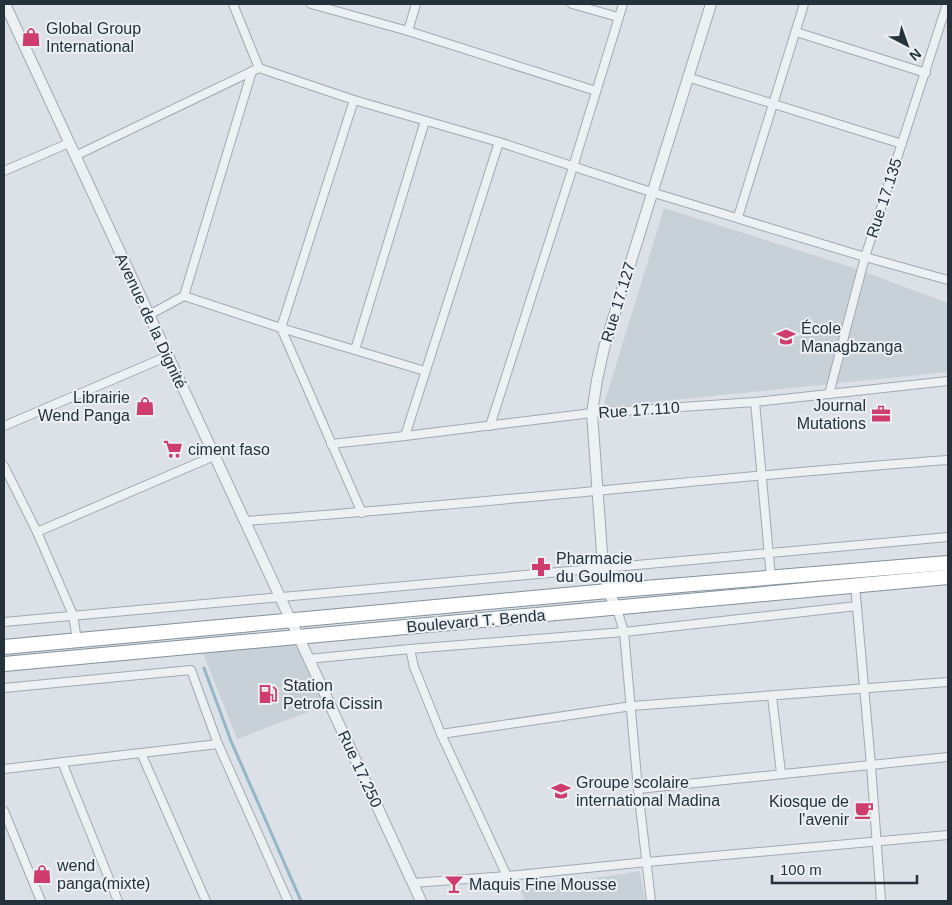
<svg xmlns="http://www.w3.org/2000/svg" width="952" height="905" viewBox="0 0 952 905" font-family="Helvetica,sans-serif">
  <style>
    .built { fill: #c9d1d8 }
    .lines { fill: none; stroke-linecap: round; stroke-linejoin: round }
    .stream { stroke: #95b6c7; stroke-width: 3 }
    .minor-casing { stroke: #a1a9b0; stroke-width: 10 }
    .tertiary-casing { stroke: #a1a9b0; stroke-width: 12 }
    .trunk-casing { stroke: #83929c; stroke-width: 16 }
    .minor { stroke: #eef1f4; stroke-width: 8 }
    .tertiary { stroke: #eef1f4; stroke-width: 10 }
    .trunk { stroke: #fff; stroke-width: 14 }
    .labels { text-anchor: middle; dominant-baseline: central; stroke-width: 4; stroke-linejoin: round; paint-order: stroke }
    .poi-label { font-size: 16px; fill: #25323c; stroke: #eaf0f4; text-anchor: start }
    .street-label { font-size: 16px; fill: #25323c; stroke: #eaf0f4 }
  </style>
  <rect width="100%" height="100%" fill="#dbe1e6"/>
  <g class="built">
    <polygon points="664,208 851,267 948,303 948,372 606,407 604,404"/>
    <polygon points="295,642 324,706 237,739 203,653"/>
    <polygon points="640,871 645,901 525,901 520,890"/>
  </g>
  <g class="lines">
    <polyline class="stream" points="204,668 231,741 301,901"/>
    <g class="minor-casing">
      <g id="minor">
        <polyline points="233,4 259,68"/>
        <polyline points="311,4 408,31 596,91"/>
        <polyline points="572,4 618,17"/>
        <polyline points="408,31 416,4"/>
        <polyline points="796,32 926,73"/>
        <polyline points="687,77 902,144"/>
        <polyline points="354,100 281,328 362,513"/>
        <polyline points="75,156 259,68 354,100 499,142 651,192 865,257 948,280"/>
        <polyline points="4,171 69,143"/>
        <polyline points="738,217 804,4"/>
        <polyline points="184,296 281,328 425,371"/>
        <polyline points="149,315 184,296 252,71"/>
        <polyline points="355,350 425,121"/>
        <polyline points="829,394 865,257 947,4"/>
        <polyline points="755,402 771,578"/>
        <polyline points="4,426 168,356"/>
        <polyline points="490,426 573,167 623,4"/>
        <polyline points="405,436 499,142"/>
        <polyline points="331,444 405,436 592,413 755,402 948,381"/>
        <polyline points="4,466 37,532 73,615 77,640"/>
        <path d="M244,521C479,505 713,477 948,460"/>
        <polyline points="37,532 214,456"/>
        <polyline points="855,585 871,765 881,901"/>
        <polyline points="617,609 624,632 638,789 651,901"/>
        <polyline points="4,622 948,537"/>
        <polyline points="410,649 414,667 441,734 507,876"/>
        <polyline points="308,659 410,649 624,632 857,606"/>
        <polyline points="4,688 191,670 218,744 288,901"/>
        <polyline points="772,696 781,773"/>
        <polyline points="441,734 632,706 948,682"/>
        <polyline points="141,753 206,901"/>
        <polyline points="62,762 118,901"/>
        <polyline points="4,769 218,744"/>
        <polyline points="638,789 948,757"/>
        <polyline points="4,811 41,901"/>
        <polyline points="413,883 507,876 647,862 948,835"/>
      </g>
    </g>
    <g class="tertiary-casing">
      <g id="tertiary">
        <polyline points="5,4 421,901"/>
        <polyline points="617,609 608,591 603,567 592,413 597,380 604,348 711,4"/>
      </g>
    </g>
    <g class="trunk-casing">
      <g id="trunk">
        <polyline points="4,647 608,591 948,563"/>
        <polyline points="4,664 948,577"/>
      </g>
    </g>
    <use href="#minor" class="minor"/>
    <use href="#tertiary" class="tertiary"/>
    <use href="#trunk" class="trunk"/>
  </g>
  <defs>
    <g id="shop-bare" transform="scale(1.5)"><path d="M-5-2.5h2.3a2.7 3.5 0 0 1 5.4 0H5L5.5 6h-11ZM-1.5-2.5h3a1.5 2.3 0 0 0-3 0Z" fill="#ce3d6d" stroke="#eaf0f4" stroke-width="2.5" paint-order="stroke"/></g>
    <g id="school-bare" transform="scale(1.5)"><path d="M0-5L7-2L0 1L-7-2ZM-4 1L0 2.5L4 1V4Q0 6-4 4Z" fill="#ce3d6d" stroke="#eaf0f4" stroke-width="2.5" paint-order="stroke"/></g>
    <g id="office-bare" transform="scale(1.5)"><path d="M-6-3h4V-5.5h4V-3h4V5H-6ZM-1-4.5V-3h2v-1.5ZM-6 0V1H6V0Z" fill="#ce3d6d" stroke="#eaf0f4" stroke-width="2.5" paint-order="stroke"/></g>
    <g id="supermarket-bare" transform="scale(1.5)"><path d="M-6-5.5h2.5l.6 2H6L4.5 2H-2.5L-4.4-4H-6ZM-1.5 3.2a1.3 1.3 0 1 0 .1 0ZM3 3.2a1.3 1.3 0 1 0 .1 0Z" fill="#ce3d6d" stroke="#eaf0f4" stroke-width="2.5" paint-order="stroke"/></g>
    <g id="pharmacy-bare" transform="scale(1.5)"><path d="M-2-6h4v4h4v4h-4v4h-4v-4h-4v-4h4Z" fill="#ce3d6d" stroke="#eaf0f4" stroke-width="2.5" paint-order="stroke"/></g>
    <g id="fuel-bare" transform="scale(1.5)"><path d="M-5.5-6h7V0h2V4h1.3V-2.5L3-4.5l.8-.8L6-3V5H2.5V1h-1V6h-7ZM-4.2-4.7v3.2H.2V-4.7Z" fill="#ce3d6d" stroke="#eaf0f4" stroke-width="2.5" paint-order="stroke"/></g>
    <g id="cafe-bare" transform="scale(1.5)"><path d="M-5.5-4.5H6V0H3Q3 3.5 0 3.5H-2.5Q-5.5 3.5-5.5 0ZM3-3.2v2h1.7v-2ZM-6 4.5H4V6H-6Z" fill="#ce3d6d" stroke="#eaf0f4" stroke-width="2.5" paint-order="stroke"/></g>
    <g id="bar-bare" transform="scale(1.5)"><path d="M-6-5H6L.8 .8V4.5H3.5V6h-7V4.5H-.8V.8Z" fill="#ce3d6d" stroke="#eaf0f4" stroke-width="2.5" paint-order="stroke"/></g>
  </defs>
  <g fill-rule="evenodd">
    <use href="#shop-bare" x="31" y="37"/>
    <use href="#school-bare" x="786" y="337"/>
    <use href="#shop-bare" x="145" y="406"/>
    <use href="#office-bare" x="881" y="414"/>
    <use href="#supermarket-bare" x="173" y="449"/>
    <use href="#pharmacy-bare" x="541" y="567"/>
    <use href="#fuel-bare" x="268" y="694"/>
    <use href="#school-bare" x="561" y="791"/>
    <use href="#cafe-bare" x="864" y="810"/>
    <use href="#shop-bare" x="42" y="874"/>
    <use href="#bar-bare" x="454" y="884"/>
  </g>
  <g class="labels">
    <g class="poi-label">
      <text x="46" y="28">Global Group<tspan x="46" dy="18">International</tspan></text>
      <text x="801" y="328">École<tspan x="801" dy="18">Managbzanga</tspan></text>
      <text x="130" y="397" text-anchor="end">Librairie<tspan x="130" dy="18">Wend Panga</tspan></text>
      <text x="866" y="405" text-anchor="end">Journal<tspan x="866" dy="18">Mutations</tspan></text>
      <text x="188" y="449">ciment faso</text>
      <text x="556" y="558">Pharmacie<tspan x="556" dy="18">du Goulmou</tspan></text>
      <text x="283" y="685">Station<tspan x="283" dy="18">Petrofa Cissin</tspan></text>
      <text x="576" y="782">Groupe scolaire<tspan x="576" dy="18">international Madina</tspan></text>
      <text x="849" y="801" text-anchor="end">Kiosque de<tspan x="849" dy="18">l'avenir</tspan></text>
      <text x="57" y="865">wend<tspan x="57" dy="18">panga(mixte)</tspan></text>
      <text x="469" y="884">Maquis Fine Mousse</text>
    </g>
    <g class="street-label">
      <text transform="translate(884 198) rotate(-72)">Rue 17.135</text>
      <text transform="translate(618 302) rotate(-73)">Rue 17.127</text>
      <text transform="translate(151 321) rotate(65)">Avenue de la Dignité</text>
      <text transform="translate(639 410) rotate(-4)">Rue 17.110</text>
      <text transform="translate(476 621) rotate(-5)">Boulevard T. Benda</text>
      <text transform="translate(360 769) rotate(65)">Rue 17.250</text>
    </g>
  </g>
  <rect width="952" height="905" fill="none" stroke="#25323c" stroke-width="10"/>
  <g transform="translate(907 45) rotate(139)" stroke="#eaf0f4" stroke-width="4" paint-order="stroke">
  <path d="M0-4L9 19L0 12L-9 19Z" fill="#25323c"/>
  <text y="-8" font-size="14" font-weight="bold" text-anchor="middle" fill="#25323c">N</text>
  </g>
  <path d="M772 875v8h145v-8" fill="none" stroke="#25323c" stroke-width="2.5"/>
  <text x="780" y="875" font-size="15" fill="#25323c" stroke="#eaf0f4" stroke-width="4" paint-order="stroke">100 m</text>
</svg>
